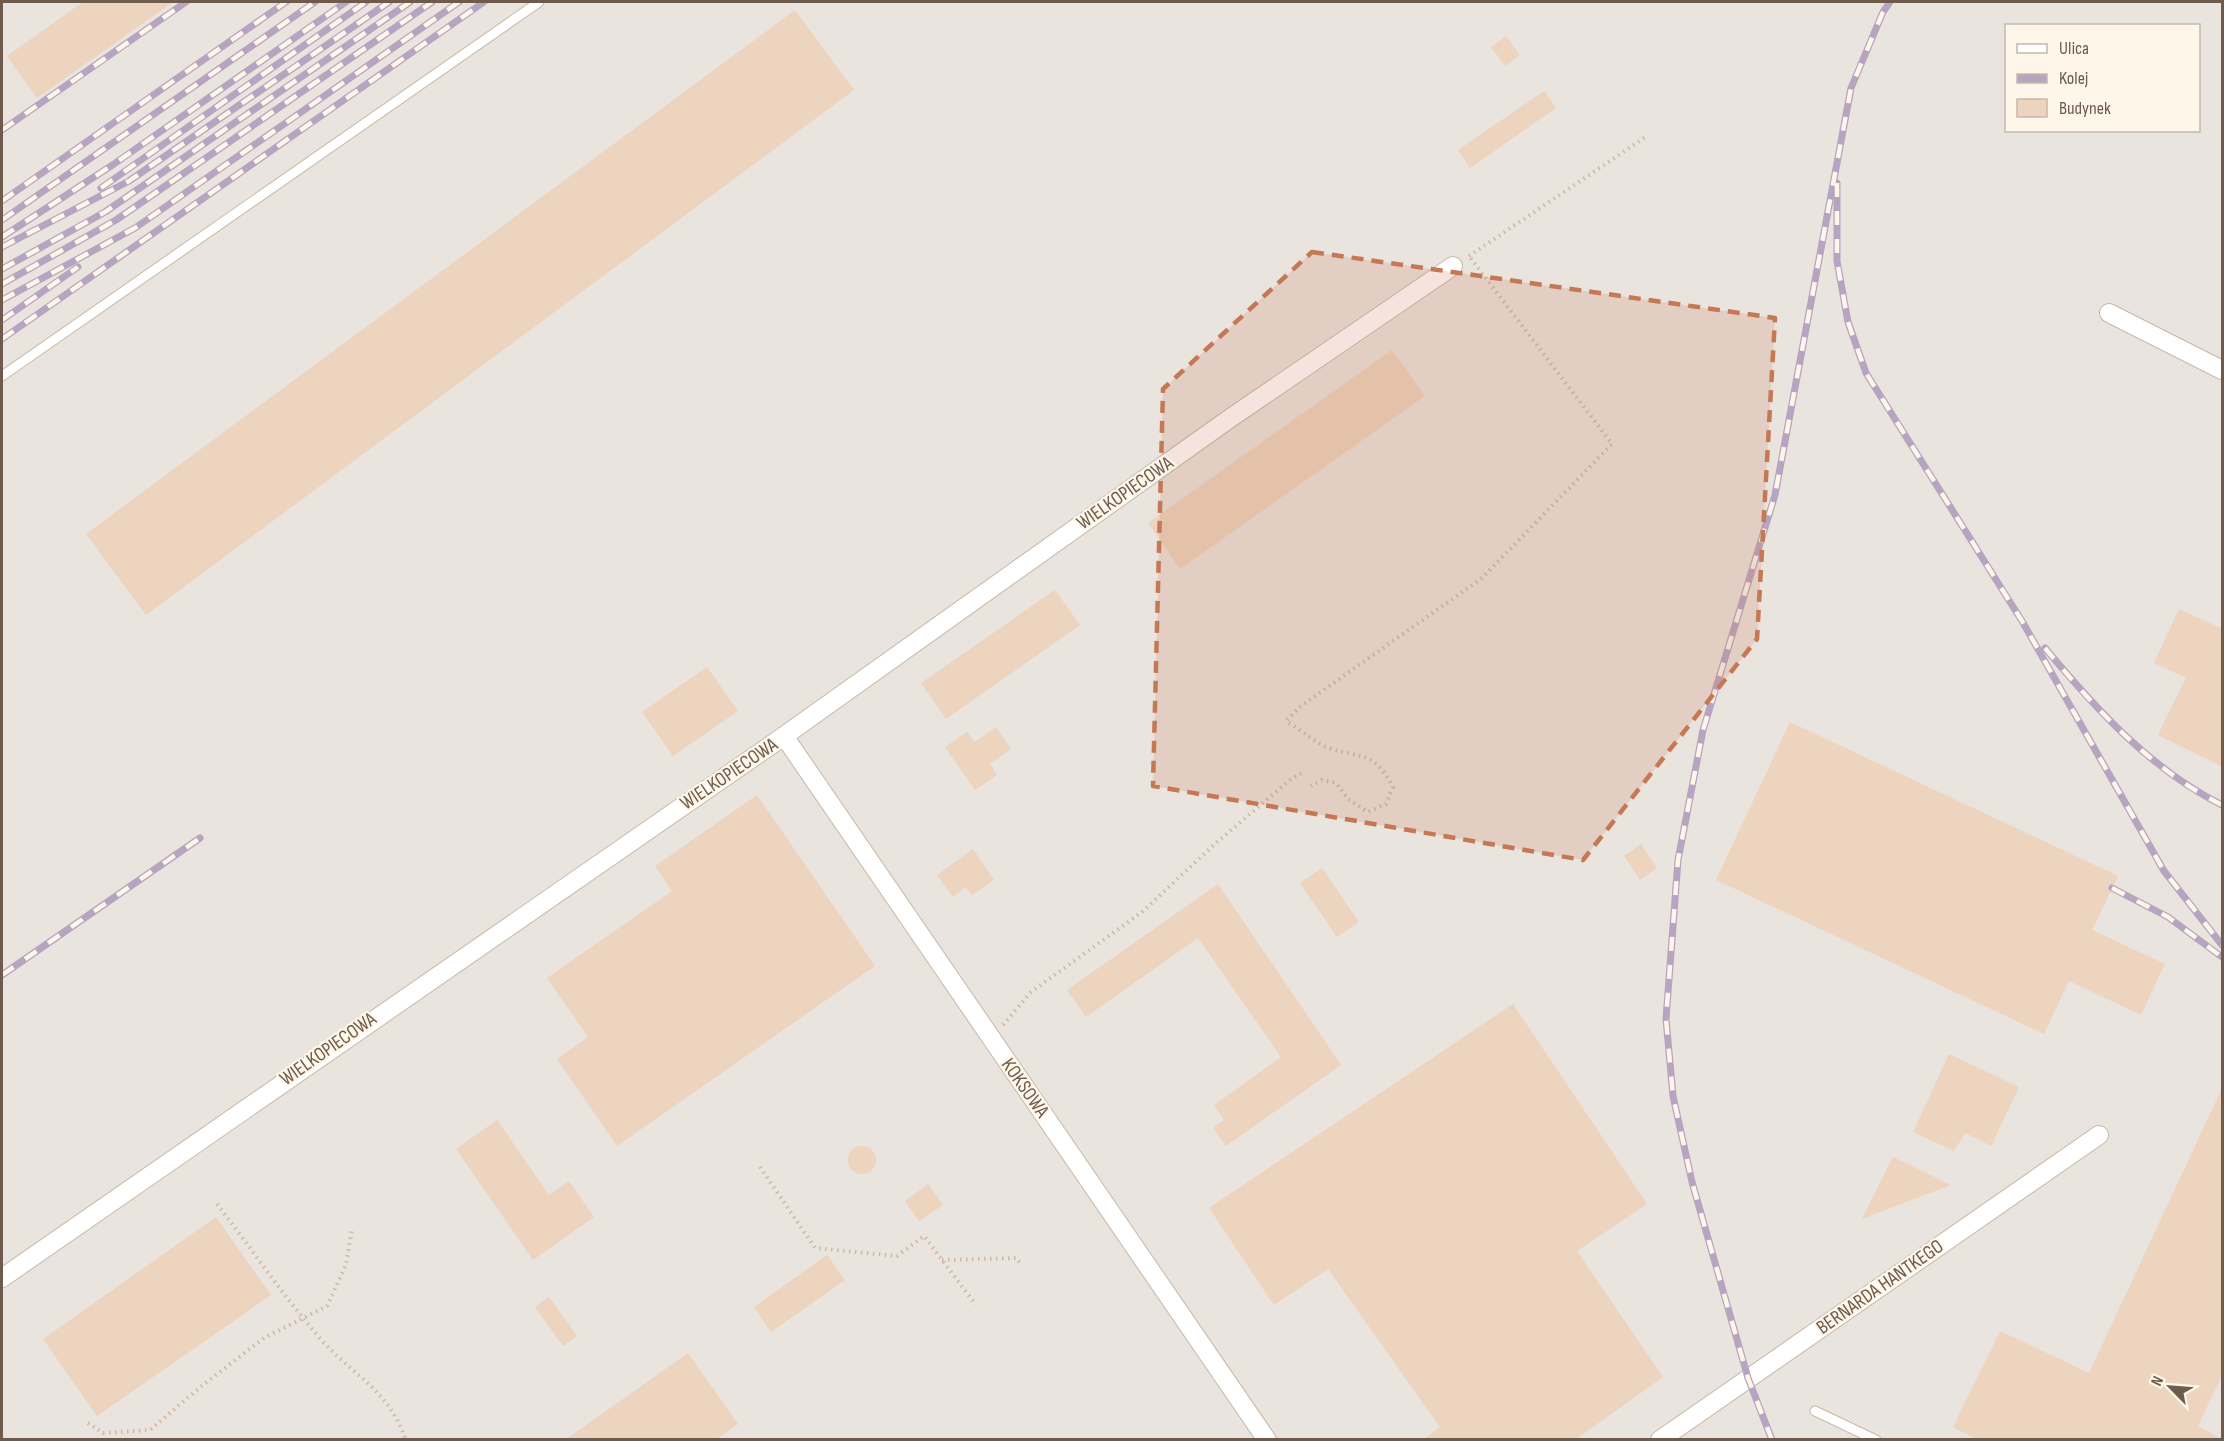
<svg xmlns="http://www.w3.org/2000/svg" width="2224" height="1441" viewBox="0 0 2224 1441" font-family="'Sofia Sans Condensed',sans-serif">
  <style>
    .industrial { fill: #e9e4de; fill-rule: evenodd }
    .building { fill: #ecd4be }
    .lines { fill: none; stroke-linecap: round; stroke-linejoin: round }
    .lane-casing { stroke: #c6b9a9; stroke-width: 11 }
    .street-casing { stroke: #c6b9a9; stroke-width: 20 }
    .path { stroke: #d0b7a2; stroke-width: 4; stroke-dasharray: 1.5 4.5; stroke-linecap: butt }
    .lane { stroke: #fff; stroke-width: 9 }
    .street { stroke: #fff; stroke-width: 18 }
    .rail-casing { stroke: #b6a4c1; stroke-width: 7 }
    .rail { stroke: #fdf6e9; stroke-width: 4.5; stroke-dasharray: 14; stroke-linecap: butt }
    .marked { fill: #c67754; fill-opacity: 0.2; stroke: #c67754; stroke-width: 4.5; stroke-dasharray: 12 8; stroke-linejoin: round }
    .labels { text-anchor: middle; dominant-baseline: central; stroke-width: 4.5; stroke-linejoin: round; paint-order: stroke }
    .street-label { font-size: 20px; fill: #6e5b4c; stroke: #fdf6e9 }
  </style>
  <rect width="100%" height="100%" fill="#f9f2e3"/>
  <path class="industrial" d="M2,2H2222V1439H2ZM2006,26H2198V130H2006Z"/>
  <g class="building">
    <polygon points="83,2 173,2 37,98 7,56"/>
    <polygon points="795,10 854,90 146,615 86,534"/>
    <polygon points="1506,36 1520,55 1505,66 1491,47"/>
    <polygon points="1544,91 1556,108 1470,168 1458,150"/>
    <polygon points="1392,350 1425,396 1180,569 1148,523"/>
    <polygon points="1055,590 1080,625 946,719 921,683"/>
    <polygon points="2179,609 2223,629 2223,767 2158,735 2186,678 2154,663"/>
    <polygon points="707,667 738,711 673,756 642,712"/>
    <polygon points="1790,722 2118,876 2092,930 2165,964 2141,1015 2069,981 2044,1034 1716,880"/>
    <polygon points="996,727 1011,749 990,764 997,775 975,790 945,747 967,732 975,742"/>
    <polygon points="757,795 875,966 617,1146 557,1059 588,1037 547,978 672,891 655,866"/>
    <polygon points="1641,844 1657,868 1640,880 1624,856"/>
    <polygon points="973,849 994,880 972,895 966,887 953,897 937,875"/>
    <polygon points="1322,868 1359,922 1337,937 1300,883"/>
    <polygon points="1218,884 1341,1065 1226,1146 1213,1128 1224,1120 1214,1105 1281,1057 1198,938 1086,1017 1067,990"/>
    <polygon points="1513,1004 1647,1204 1577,1251 1663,1377 1575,1440 1423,1440 1440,1427 1328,1269 1274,1305 1209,1208"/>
    <polygon points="1949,1054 2019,1087 1991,1146 1965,1133 1954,1151 1913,1132"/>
    <polygon points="2223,1086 2223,1373 2198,1426 2223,1440 1978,1440 1953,1427 2000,1331 2089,1373"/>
    <polygon points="497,1120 549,1195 569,1181 594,1217 533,1260 456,1149"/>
    <circle cx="862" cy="1160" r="14"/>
    <polygon points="1893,1157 1951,1185 1862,1219"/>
    <polygon points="928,1184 943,1205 919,1221 905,1201"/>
    <polygon points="216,1217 271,1295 97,1416 43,1339"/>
    <polygon points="827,1255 845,1280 771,1332 754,1307"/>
    <polygon points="549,1297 577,1336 563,1346 535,1307"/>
    <polygon points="688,1353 738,1424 716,1440 565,1440"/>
  </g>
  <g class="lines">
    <g class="lane-casing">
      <g id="lane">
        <polyline points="2,376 539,2"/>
        <polyline points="1815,1411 1876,1440"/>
      </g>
    </g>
    <g class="street-casing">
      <g id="street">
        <polyline points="2109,313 2222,370"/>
        <polyline points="784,736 1267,1440"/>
        <polyline points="2,1278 784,736 1229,419 1453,266"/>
        <polyline points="1660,1440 2099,1135"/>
      </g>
    </g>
    <g class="path">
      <polyline points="1469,256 1647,136"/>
      <polyline points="1287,720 1301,706 1482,578 1612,444 1469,256"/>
      <path d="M1289,723C1302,731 1316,743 1329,748C1364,760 1372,749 1393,787L1386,804L1368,812L1348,799L1336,783L1322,780L1311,786"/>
      <polyline points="1003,1025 1031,992 1142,912 1216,843 1291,779 1304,772"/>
      <polyline points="760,1167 815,1248 897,1256 924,1236 976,1305"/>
      <path d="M217,1204C250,1247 282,1294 318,1336C350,1374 388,1388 406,1440"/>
      <polyline points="942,1260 1016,1258 1022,1265"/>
      <polyline points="88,1423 103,1433 150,1430 204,1384 264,1338 327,1306 346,1265 352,1228"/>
    </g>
    <use href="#lane" class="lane"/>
    <use href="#street" class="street"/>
    <g class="rail-casing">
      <g id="rail">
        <polyline points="2,130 186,2"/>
        <polyline points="1837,183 1837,261 1848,322 1866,373 2022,621 2164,871 2222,945"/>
        <polyline points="101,188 366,2"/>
        <polyline points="2,201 286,2"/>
        <polyline points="2,220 315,2"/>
        <polyline points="2,237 114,164 346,2"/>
        <polyline points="2,247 129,181 389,2"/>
        <polyline points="2,269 105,212 410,2"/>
        <polyline points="2,284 116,220 432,2"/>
        <polyline points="2,300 135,228 459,2"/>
        <polyline points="2,320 78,267"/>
        <polyline points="2,339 484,2"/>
        <path d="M2045,648C2096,709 2150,769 2222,805"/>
        <polyline points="2112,888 2168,917 2222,957"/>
        <polyline points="2,975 200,838"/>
        <polyline points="1772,1440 1748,1378 1692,1182 1673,1096 1666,1019 1678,860 1703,730 1775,495 1851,88 1883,12 1890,2"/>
      </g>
    </g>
    <use href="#rail" class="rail"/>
  </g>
  <path class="marked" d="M1312,252L1775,318L1757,639L1583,860L1153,786L1163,389Z"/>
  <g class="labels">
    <g class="street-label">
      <text transform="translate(1125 493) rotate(-35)">WIELKOPIECOWA</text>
      <text transform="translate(729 774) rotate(-34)">WIELKOPIECOWA</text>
      <text transform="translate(328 1049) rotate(-35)">WIELKOPIECOWA</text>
      <text transform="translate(1025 1088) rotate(55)">KOKSOWA</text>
      <text transform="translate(1880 1287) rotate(-35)">BERNARDA HANTKEGO</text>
    </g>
  </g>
  <rect width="2224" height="1441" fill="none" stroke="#6e5b4c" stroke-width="6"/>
  <rect x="2005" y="24" width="195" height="108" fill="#fdf6e9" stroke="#c4b8aa" stroke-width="1.5"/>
  <rect x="2017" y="44" width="30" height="9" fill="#ffffff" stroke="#c4b8aa" stroke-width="1.5"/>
  <text x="2059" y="54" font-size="18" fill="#6e5b4c">Ulica</text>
  <rect x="2017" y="74" width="30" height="9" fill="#b6a4c1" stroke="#c4b8aa" stroke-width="1.5"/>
  <text x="2059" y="84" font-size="18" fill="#6e5b4c">Kolej</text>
  <rect x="2017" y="99" width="30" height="18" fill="#ecd4be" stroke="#c4b8aa" stroke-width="1.5"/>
  <text x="2059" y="114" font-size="18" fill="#6e5b4c">Budynek</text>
  <g transform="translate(2170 1387) rotate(295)" stroke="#fdf6e9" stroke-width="4.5" paint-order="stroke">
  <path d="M0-4.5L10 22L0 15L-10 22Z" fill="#6e5b4c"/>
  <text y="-9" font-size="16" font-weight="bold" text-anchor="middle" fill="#6e5b4c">N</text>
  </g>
</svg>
